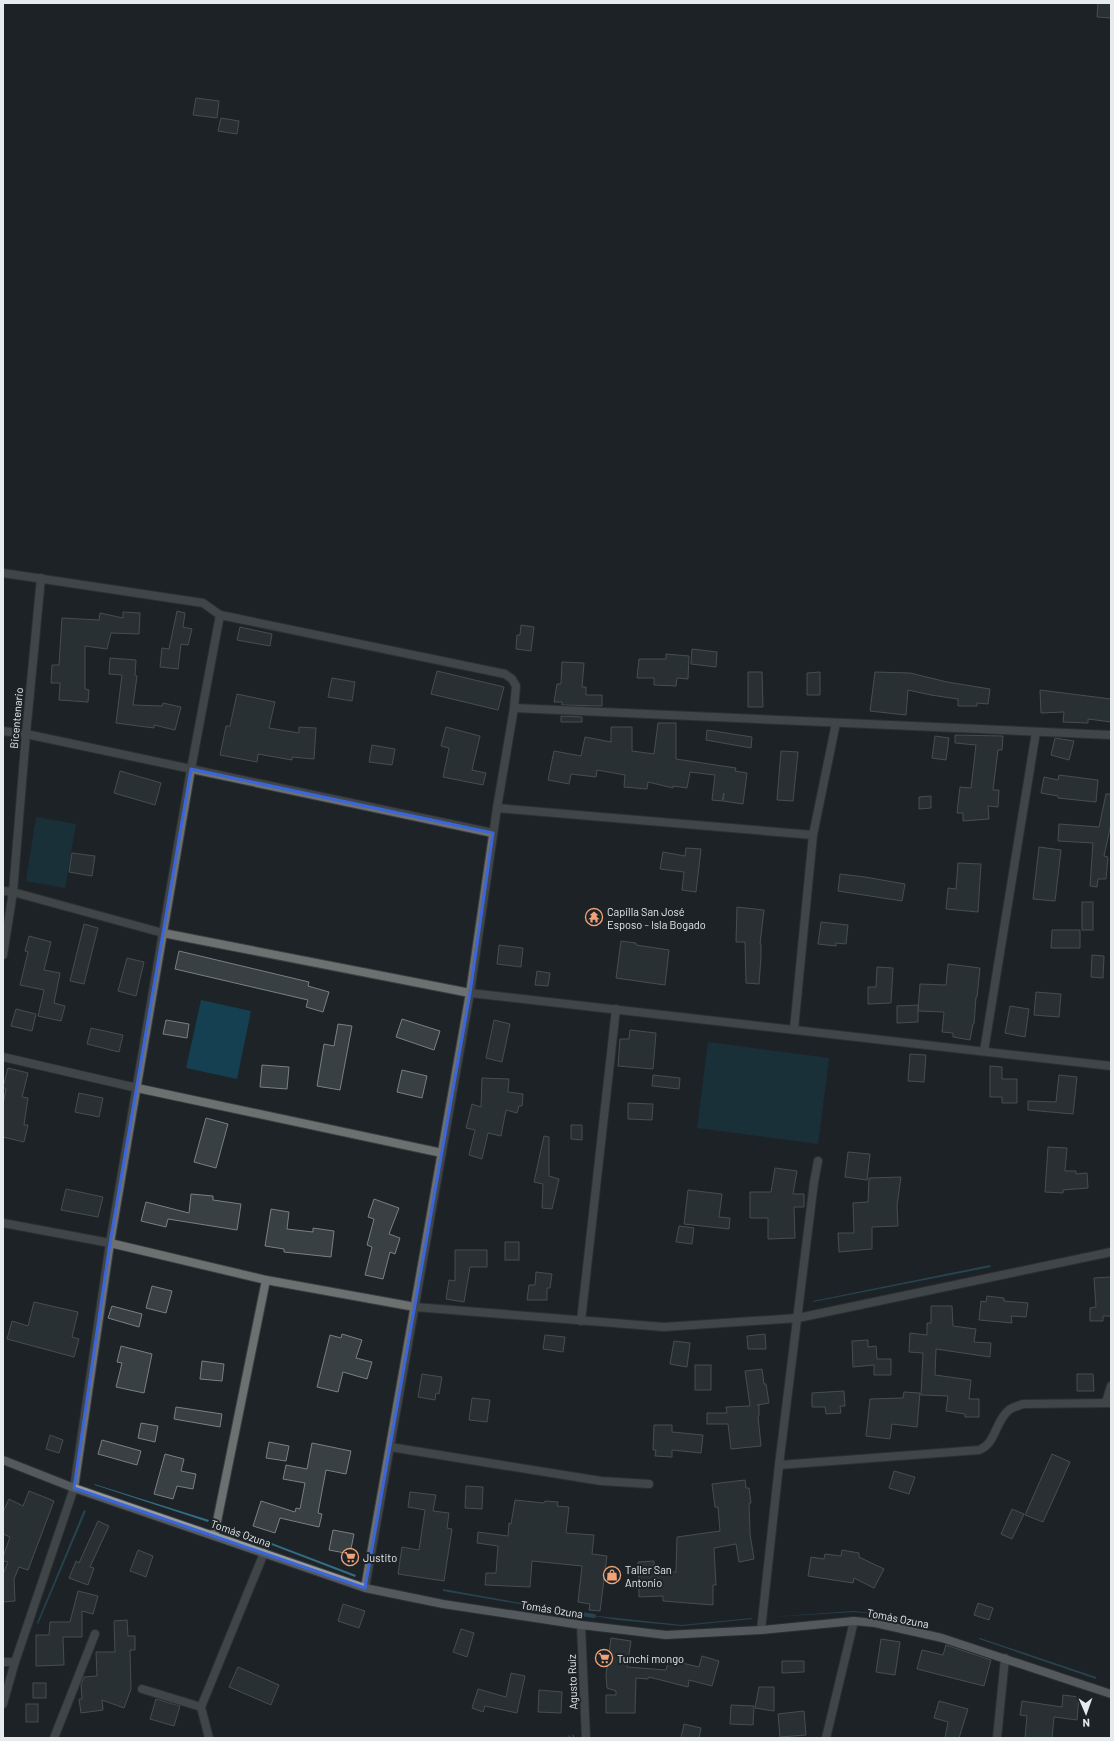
<svg xmlns="http://www.w3.org/2000/svg" width="1114" height="1741" viewBox="0 0 1114 1741" font-family="Barlow,sans-serif">
  <style>
    .green { fill: #154051 }
    .water { fill: #326b83 }
    .lines { fill: none; stroke-linecap: round; stroke-linejoin: round }
    .stream { stroke: #326b83; stroke-width: 4 }
    .building { fill: #394043; stroke: #788083 }
    .lane-casing { stroke: #393f42; stroke-width: 10 }
    .street-casing { stroke: #393f42; stroke-width: 10 }
    .secondary-casing { stroke: #393f42; stroke-width: 10 }
    .path { stroke: #868c8e; stroke-width: 2.5; stroke-dasharray: 1 3; stroke-linecap: butt }
    .lane { stroke: #6c7071; stroke-width: 8 }
    .street { stroke: #6c7071; stroke-width: 8 }
    .secondary { stroke: #979c9f; stroke-width: 8 }
    .marked { fill: none; stroke: #3b66db; stroke-width: 3; stroke-linejoin: round }
    .labels { text-anchor: middle; dominant-baseline: central; stroke-width: 4; stroke-linejoin: round; paint-order: stroke }
    .street-label { font-size: 11px; fill: #e6ebed; stroke: #1d2326 }
    .poi-label { font-size: 11px; fill: #e6ebed; stroke: #1d2326; text-anchor: start }
  </style>
  <rect width="100%" height="100%" fill="#1d2326"/>
  <g class="green">
    <polygon points="36,817 76,824 65,888 26,881"/>
    <polygon points="201,1000 251,1011 237,1079 186,1068"/>
    <polygon points="708,1042 829,1058 818,1144 697,1128"/>
  </g>
  <g class="water">
    <polygon points="990,1265 991,1267 813,1302 813,1301"/>
    <polygon points="94,1484 209,1520 208,1522 95,1485"/>
    <polygon points="84,1510 86,1511 38,1624 37,1623"/>
    <polygon points="227,1526 356,1575 355,1577 227,1528"/>
    <polygon points="443,1589 566,1611 566,1612 443,1591"/>
    <polygon points="854,1611 887,1615 854,1612 770,1617"/>
    <polygon points="588,1615 682,1625 752,1618 752,1619 682,1626 618,1620"/>
    <polygon points="979,1638 980,1638 1096,1677 1096,1679 979,1639"/>
  </g>
  <g class="lines">
    <polyline class="stream" points="561,1611 594,1616"/>
  </g>
  <g class="building">
    <polygon points="1098,3 1111,3 1111,18 1097,17"/>
    <polygon points="196,98 219,101 217,118 193,115"/>
    <polygon points="221,118 239,121 237,134 218,131"/>
    <polygon points="177,611 185,613 183,627 192,629 188,645 181,644 178,669 160,667 162,648 169,649"/>
    <polygon points="123,612 140,613 139,634 111,633 107,649 85,646 85,689 89,690 88,702 59,700 60,683 51,683 52,665 59,665 62,618 99,620 100,613 123,618"/>
    <polygon points="521,625 534,627 531,651 516,649 517,635 520,635"/>
    <polygon points="240,627 272,634 270,646 237,640"/>
    <polygon points="692,649 717,652 716,667 691,664"/>
    <polygon points="666,654 689,656 688,679 677,678 676,686 654,685 654,678 637,678 639,659 666,659"/>
    <polygon points="110,658 136,660 135,675 137,676 133,705 162,706 163,703 181,707 175,730 154,725 154,728 116,723 122,675 109,674"/>
    <polygon points="562,662 584,663 582,687 586,687 586,695 602,695 602,706 562,705 562,702 554,702 557,684 561,684"/>
    <polygon points="437,671 504,687 498,710 431,694"/>
    <polygon points="748,672 762,672 763,707 748,707"/>
    <polygon points="820,672 820,695 807,695 807,673"/>
    <polygon points="875,672 910,673 947,682 990,689 988,704 977,703 977,706 958,706 958,699 931,695 908,690 906,715 870,711"/>
    <polygon points="332,678 355,682 352,701 328,697"/>
    <polygon points="1040,690 1111,699 1111,722 1088,719 1088,723 1063,722 1064,712 1041,713"/>
    <polygon points="237,694 275,702 269,728 299,733 299,727 316,728 314,759 292,757 292,760 258,754 257,762 220,755 226,726 230,726"/>
    <polygon points="561,716 582,717 582,722 561,722"/>
    <polygon points="658,723 676,723 676,759 736,768 735,771 747,773 743,804 723,801 724,793 722,801 712,800 715,775 690,772 687,788 673,786 673,788 648,782 647,789 624,787 625,775 597,770 596,777 571,774 569,784 548,780 554,751 581,756 585,737 611,742 611,727 632,727 632,751 654,754"/>
    <polygon points="446,727 480,736 472,770 486,773 483,785 443,777 449,748 441,746"/>
    <polygon points="707,730 752,737 751,748 706,740"/>
    <polygon points="955,735 1003,736 1002,750 998,750 993,790 999,790 998,807 988,806 989,819 963,821 963,813 957,813 960,787 971,788 976,745 955,743"/>
    <polygon points="935,736 949,738 946,760 932,758"/>
    <polygon points="1055,738 1074,741 1069,760 1051,755"/>
    <polygon points="372,745 395,749 392,765 369,762"/>
    <polygon points="781,751 798,752 793,801 777,800"/>
    <polygon points="120,771 161,783 155,805 114,793"/>
    <polygon points="1059,775 1098,780 1096,802 1058,798 1058,796 1041,793 1044,777 1058,780"/>
    <polygon points="1106,794 1111,794 1111,824 1104,856 1108,857 1106,879 1098,879 1097,887 1090,886 1093,843 1058,841 1059,824 1099,827"/>
    <polygon points="931,796 931,808 919,809 919,797"/>
    <polygon points="1039,847 1061,850 1055,901 1033,899"/>
    <polygon points="686,848 701,849 696,892 682,890 684,872 660,869 663,852 685,856"/>
    <polygon points="72,853 95,856 92,876 69,872"/>
    <polygon points="958,863 981,864 978,912 946,909 948,888 956,889"/>
    <polygon points="840,874 865,877 905,884 902,901 838,891"/>
    <rect x="1082" y="902" width="11" height="28"/>
    <polygon points="737,907 764,910 760,944 761,944 761,957 759,984 746,983 745,942 736,942"/>
    <polygon points="821,922 848,925 846,944 836,943 836,946 818,944"/>
    <polygon points="84,924 98,928 84,984 70,981"/>
    <polygon points="1052,930 1080,930 1080,948 1051,948"/>
    <polygon points="29,936 51,942 44,970 60,973 54,1003 65,1006 61,1021 38,1016 44,990 20,985 28,952 25,951"/>
    <polygon points="621,941 636,943 636,945 669,950 665,985 616,978"/>
    <polygon points="499,945 523,948 521,967 497,964"/>
    <polygon points="179,951 309,982 308,986 329,992 323,1012 306,1007 308,1000 175,969"/>
    <polygon points="1092,955 1104,956 1103,978 1091,977"/>
    <polygon points="127,958 144,962 136,996 118,991"/>
    <polygon points="948,964 980,968 977,997 976,997 974,1024 973,1024 970,1040 953,1037 953,1033 942,1032 944,1012 918,1011 920,984 946,985"/>
    <polygon points="877,967 893,968 891,1003 868,1004 868,987 876,987"/>
    <polygon points="537,971 550,973 548,986 535,985"/>
    <polygon points="1036,992 1061,994 1059,1017 1034,1015"/>
    <polygon points="918,1005 918,1022 897,1023 897,1006"/>
    <polygon points="1010,1006 1029,1009 1025,1037 1005,1033"/>
    <polygon points="16,1009 36,1014 32,1031 11,1026"/>
    <polygon points="402,1019 440,1031 434,1050 396,1037"/>
    <polygon points="166,1020 189,1024 187,1038 163,1034"/>
    <polygon points="494,1020 510,1024 502,1062 486,1058"/>
    <polygon points="338,1024 352,1026 340,1090 317,1086 324,1044 334,1046"/>
    <polygon points="91,1028 123,1035 119,1052 87,1044"/>
    <polygon points="630,1030 656,1033 653,1069 618,1066 620,1039 629,1039"/>
    <polygon points="910,1054 926,1055 924,1082 908,1081"/>
    <polygon points="262,1065 289,1067 287,1089 260,1087"/>
    <polygon points="990,1066 1002,1067 1002,1079 1017,1079 1017,1103 1002,1103 1002,1097 990,1097"/>
    <polygon points="8,1068 28,1073 22,1097 28,1098 24,1125 28,1125 24,1142 3,1137 3,1104 6,1089 3,1087"/>
    <polygon points="402,1070 427,1076 422,1098 397,1092"/>
    <polygon points="653,1075 680,1078 679,1089 652,1086"/>
    <polygon points="1059,1075 1077,1077 1073,1114 1028,1110 1028,1101 1056,1102"/>
    <polygon points="482,1078 509,1079 508,1092 523,1094 522,1106 519,1106 517,1113 506,1110 501,1136 488,1133 482,1159 469,1155 475,1130 466,1128 472,1104 481,1107"/>
    <polygon points="79,1093 103,1098 99,1117 75,1112"/>
    <polygon points="628,1103 653,1104 652,1120 628,1119"/>
    <polygon points="206,1118 228,1124 216,1168 194,1162"/>
    <polygon points="571,1125 582,1125 582,1140 571,1139"/>
    <polygon points="544,1136 549,1137 549,1176 559,1179 552,1209 542,1208 543,1184 534,1182"/>
    <polygon points="1048,1147 1067,1148 1065,1171 1076,1171 1076,1174 1087,1173 1088,1188 1063,1190 1063,1193 1045,1192"/>
    <polygon points="848,1152 870,1154 867,1180 845,1177"/>
    <polygon points="775,1168 797,1171 793,1194 804,1194 804,1207 794,1207 795,1238 768,1239 768,1218 750,1218 750,1192 771,1192"/>
    <polygon points="901,1177 897,1205 898,1226 872,1227 872,1249 839,1252 838,1233 854,1233 853,1203 868,1202 869,1178"/>
    <polygon points="66,1189 103,1197 98,1217 61,1210"/>
    <polygon points="688,1190 722,1194 719,1217 730,1218 729,1229 684,1224"/>
    <polygon points="191,1194 213,1196 213,1200 241,1204 237,1230 168,1219 166,1227 141,1221 146,1202 189,1213"/>
    <polygon points="374,1199 399,1208 389,1234 400,1238 395,1254 390,1252 383,1279 365,1275 372,1247 367,1245 374,1219 368,1217"/>
    <polygon points="271,1209 289,1212 287,1229 313,1232 313,1228 334,1231 331,1257 284,1252 284,1249 265,1246"/>
    <polygon points="679,1226 694,1228 692,1244 676,1242"/>
    <rect x="505" y="1242" width="14" height="18"/>
    <polygon points="455,1250 487,1250 487,1267 470,1267 464,1302 446,1299 449,1280 455,1281"/>
    <polygon points="536,1272 552,1274 550,1288 547,1288 547,1300 527,1300 529,1285 535,1285"/>
    <polygon points="1111,1277 1111,1316 1103,1316 1103,1321 1090,1321 1090,1308 1096,1307 1094,1278"/>
    <polygon points="152,1286 172,1291 166,1313 146,1308"/>
    <polygon points="987,1296 1004,1298 1004,1301 1028,1303 1026,1317 1011,1316 1012,1323 979,1320 981,1301 986,1302"/>
    <polygon points="34,1302 78,1312 72,1337 79,1339 74,1357 7,1339 12,1321 28,1326"/>
    <polygon points="112,1306 142,1314 139,1327 108,1318"/>
    <polygon points="931,1306 952,1306 953,1326 976,1329 974,1342 991,1343 990,1357 936,1349 935,1375 971,1380 969,1399 979,1399 979,1417 965,1417 965,1414 946,1411 948,1396 921,1395 923,1353 909,1352 910,1333 927,1335 927,1323 931,1323"/>
    <polygon points="342,1334 362,1340 356,1358 372,1362 367,1379 343,1372 338,1392 317,1387 330,1335 341,1338"/>
    <polygon points="765,1334 766,1349 748,1349 747,1336"/>
    <polygon points="545,1335 565,1337 563,1352 543,1349"/>
    <polygon points="868,1340 868,1347 876,1346 877,1359 891,1359 891,1375 874,1375 874,1365 853,1367 852,1341"/>
    <polygon points="674,1341 690,1343 687,1367 670,1364"/>
    <polygon points="121,1346 152,1354 144,1393 116,1387 122,1363 117,1362"/>
    <polygon points="202,1361 224,1364 222,1381 200,1379"/>
    <rect x="695" y="1365" width="16" height="25"/>
    <polygon points="762,1369 764,1384 766,1384 769,1403 757,1405 759,1405 759,1416 758,1416 761,1446 731,1449 728,1424 707,1424 707,1413 727,1413 726,1407 750,1406 745,1371"/>
    <polygon points="422,1374 442,1377 439,1394 436,1393 435,1400 418,1397"/>
    <polygon points="1077,1374 1093,1374 1094,1391 1077,1391"/>
    <polygon points="844,1391 845,1406 840,1406 841,1413 826,1414 825,1407 812,1407 812,1393"/>
    <polygon points="904,1392 920,1393 917,1427 892,1424 890,1439 866,1436 870,1399 903,1398"/>
    <polygon points="472,1398 490,1400 487,1422 469,1420"/>
    <polygon points="176,1407 222,1414 220,1427 174,1419"/>
    <polygon points="141,1423 158,1426 155,1442 138,1438"/>
    <polygon points="654,1425 672,1425 672,1432 703,1435 701,1453 672,1450 672,1457 655,1456 656,1450 653,1450"/>
    <polygon points="50,1435 63,1440 59,1453 46,1449"/>
    <polygon points="102,1440 141,1451 137,1465 98,1454"/>
    <polygon points="269,1442 289,1446 286,1461 266,1458"/>
    <polygon points="312,1443 351,1451 346,1474 326,1470 318,1513 322,1514 319,1527 280,1518 275,1533 253,1526 261,1501 295,1512 296,1508 300,1509 305,1483 283,1479 286,1465 307,1469"/>
    <polygon points="165,1454 184,1459 181,1471 196,1474 193,1489 177,1486 173,1499 154,1494"/>
    <polygon points="1052,1454 1070,1462 1043,1522 1025,1515"/>
    <polygon points="894,1471 915,1477 909,1494 889,1488"/>
    <polygon points="745,1480 746,1488 749,1488 751,1503 749,1503 750,1534 754,1559 739,1562 736,1544 714,1548 716,1585 713,1585 713,1605 663,1601 663,1596 639,1597 638,1562 654,1561 654,1572 676,1572 677,1537 720,1531 718,1507 715,1507 712,1484"/>
    <polygon points="466,1486 483,1487 482,1509 465,1508"/>
    <polygon points="29,1491 54,1501 28,1570 19,1567 14,1579 15,1601 3,1602 3,1574 8,1562 3,1561 3,1557 10,1537 3,1534 3,1512 9,1499 23,1506"/>
    <polygon points="410,1492 436,1495 433,1511 449,1513 447,1528 452,1529 444,1581 398,1574 402,1547 419,1550 425,1510 408,1507"/>
    <polygon points="515,1500 544,1503 545,1501 558,1502 557,1506 569,1507 566,1533 594,1535 592,1554 607,1556 600,1611 589,1610 590,1604 578,1602 582,1566 532,1561 530,1587 485,1585 486,1573 496,1573 498,1546 477,1543 478,1532 508,1536 509,1523 511,1524"/>
    <polygon points="1012,1509 1024,1514 1012,1539 1001,1534"/>
    <polygon points="98,1521 109,1526 90,1567 94,1568 88,1585 69,1578 76,1561 79,1563"/>
    <polygon points="333,1530 354,1534 350,1554 329,1550"/>
    <polygon points="138,1550 153,1556 146,1577 130,1571"/>
    <polygon points="842,1550 859,1553 859,1557 884,1569 874,1588 854,1578 853,1583 808,1576 811,1557 824,1559 825,1554 841,1556"/>
    <polygon points="78,1591 98,1596 93,1614 82,1611 82,1637 63,1637 64,1665 36,1666 36,1635 49,1635 50,1622 70,1622"/>
    <polygon points="978,1603 993,1608 989,1620 974,1615"/>
    <polygon points="343,1604 365,1611 359,1628 338,1621"/>
    <polygon points="127,1620 128,1636 135,1636 135,1650 130,1650 131,1689 124,1708 102,1700 103,1710 81,1713 79,1699 82,1699 81,1684 84,1677 97,1676 96,1652 115,1652 114,1621"/>
    <polygon points="461,1629 474,1633 467,1657 453,1652"/>
    <polygon points="611,1638 631,1641 627,1667 666,1670 669,1660 699,1667 702,1656 719,1661 712,1686 689,1680 688,1687 649,1677 648,1679 636,1678 635,1713 606,1713 606,1695 616,1695 616,1691 607,1688 606,1675"/>
    <polygon points="881,1639 900,1642 895,1675 876,1672"/>
    <polygon points="946,1645 991,1660 984,1686 917,1669 922,1650 943,1655"/>
    <polygon points="782,1661 804,1661 804,1672 782,1673"/>
    <polygon points="238,1667 279,1685 271,1705 229,1687"/>
    <polygon points="511,1673 525,1676 517,1713 485,1706 483,1712 472,1708 478,1689 506,1697"/>
    <rect x="33" y="1683" width="13" height="15"/>
    <polygon points="759,1687 774,1687 774,1711 755,1708"/>
    <polygon points="539,1690 562,1692 561,1713 538,1712"/>
    <polygon points="1063,1695 1079,1697 1077,1720 1054,1717 1052,1738 1025,1738 1027,1716 1020,1715 1022,1701 1062,1707"/>
    <polygon points="156,1699 180,1706 174,1726 150,1719"/>
    <polygon points="939,1701 968,1709 959,1738 945,1738 948,1722 934,1718"/>
    <rect x="26" y="1704" width="12" height="18"/>
    <polygon points="731,1705 754,1706 753,1725 730,1724"/>
    <polygon points="804,1711 806,1735 780,1737 778,1714"/>
    <polygon points="684,1724 701,1728 699,1738 681,1738"/>
  </g>
  <g class="lines">
    <g class="lane-casing">
      <g id="lane">
        <polyline points="581,1321 616,1009"/>
        <polyline points="3,1662 15,1662"/>
        <polyline points="142,1689 201,1707"/>
        <polyline points="209,1738 201,1707 264,1553"/>
      </g>
    </g>
    <g class="street-casing">
      <g id="street">
        <polyline points="3,573 203,603 220,615 505,674 512,679 516,686 514,708 497,808 470,993 365,1588"/>
        <polyline points="514,708 1111,735"/>
        <polyline points="3,731 26,734 493,833"/>
        <polyline points="497,808 813,835"/>
        <polyline points="3,891 13,892 163,933 470,993 1111,1066"/>
        <polyline points="3,955 13,892 26,734 41,578"/>
        <polyline points="794,1029 813,835 836,723"/>
        <polyline points="984,1051 1036,732"/>
        <polyline points="3,1057 137,1088 442,1153"/>
        <polyline points="3,1223 110,1243 266,1280 415,1307 664,1327 798,1318 1111,1252"/>
        <polyline points="1106,1402 1111,1386"/>
        <polyline points="390,1447 601,1481 649,1484"/>
        <path d="M779,1465L979,1450C996,1444 995,1421 1009,1410C1013,1407 1018,1406 1023,1404L1111,1403"/>
        <polyline points="214,1536 266,1280"/>
        <polyline points="581,1625 586,1738"/>
        <polyline points="761,1630 779,1465 814,1182 818,1161"/>
        <polyline points="3,1704 15,1662 74,1488 110,1243 191,769 220,615"/>
        <polyline points="54,1738 95,1634"/>
        <polyline points="826,1738 854,1621"/>
        <polyline points="997,1738 1005,1658"/>
      </g>
    </g>
    <g class="secondary-casing">
      <polyline id="secondary" points="3,1460 74,1488 365,1588 443,1604 581,1625 666,1635 761,1630 854,1621 875,1623 942,1638 1111,1694"/>
    </g>
    <polyline class="path" points="565,1738 576,1735"/>
    <use href="#lane" class="lane"/>
    <use href="#street" class="street"/>
    <use href="#secondary" class="secondary"/>
  </g>
  <path d="M0 0H1114V1741H0ZM191,769L493,833L470,993L365,1588L74,1488L110,1243Z" fill="#1d2326" fill-opacity=".55" fill-rule="evenodd"/>
  <path class="marked" d="M191,769L493,833L470,993L365,1588L74,1488L110,1243Z"/>
  <defs>
    <g id="temple-ring" transform="scale(0.9)"><circle r="9.5" fill="#1d2326" stroke="#f0a279" stroke-width="1.5"/><path d="M0-6L5-2H3V0L6.5 2.5H4V6H1.5V3h-3V6H-4V2.5H-6.5L-3 0V-2H-5Z" fill="#f0a279"/></g>
    <g id="supermarket-ring" transform="scale(0.9)"><circle r="9.5" fill="#1d2326" stroke="#f0a279" stroke-width="1.5"/><path d="M-6-5.5h2.5l.6 2H6L4.5 2H-2.5L-4.4-4H-6ZM-1.5 3.2a1.3 1.3 0 1 0 .1 0ZM3 3.2a1.3 1.3 0 1 0 .1 0Z" fill="#f0a279"/></g>
    <g id="shop-ring" transform="scale(0.9)"><circle r="9.5" fill="#1d2326" stroke="#f0a279" stroke-width="1.5"/><path d="M-5-2.5h2.3a2.7 3.5 0 0 1 5.4 0H5L5.5 6h-11ZM-1.5-2.5h3a1.5 2.3 0 0 0-3 0Z" fill="#f0a279"/></g>
  </defs>
  <g fill-rule="evenodd">
    <use href="#temple-ring" x="594" y="917"/>
    <use href="#supermarket-ring" x="350" y="1557"/>
    <use href="#shop-ring" x="612" y="1575"/>
    <use href="#supermarket-ring" x="604" y="1658"/>
  </g>
  <g class="labels">
    <g class="street-label">
      <text transform="translate(16 718) rotate(-85)">Bicentenario</text>
      <text transform="translate(241 1533) rotate(19)">Tomás Ozuna</text>
      <text transform="translate(552 1609) rotate(9)">Tomás Ozuna</text>
      <text transform="translate(898 1618) rotate(11)">Tomás Ozuna</text>
      <text transform="translate(572 1682) rotate(-92)">Agusto Ruíz</text>
    </g>
    <g class="poi-label">
      <text x="607" y="911">Capilla San José<tspan x="607" dy="13">Esposo - Isla Bogado</tspan></text>
      <text x="363" y="1557">Justito</text>
      <text x="625" y="1569">Taller San<tspan x="625" dy="13">Antonio</tspan></text>
      <text x="617" y="1658">Tunchi mongo</text>
    </g>
  </g>
  <rect width="1114" height="1741" fill="none" stroke="#e6ebed" stroke-width="8"/>
  <g transform="translate(1086 1713) rotate(178)" stroke="#1d2326" stroke-width="3" paint-order="stroke">
  <path d="M0-3L7 15L0 10L-7 15Z" fill="#e6ebed"/>
  <text y="-6" font-size="11" font-weight="bold" text-anchor="middle" fill="#e6ebed">N</text>
  </g>
</svg>
